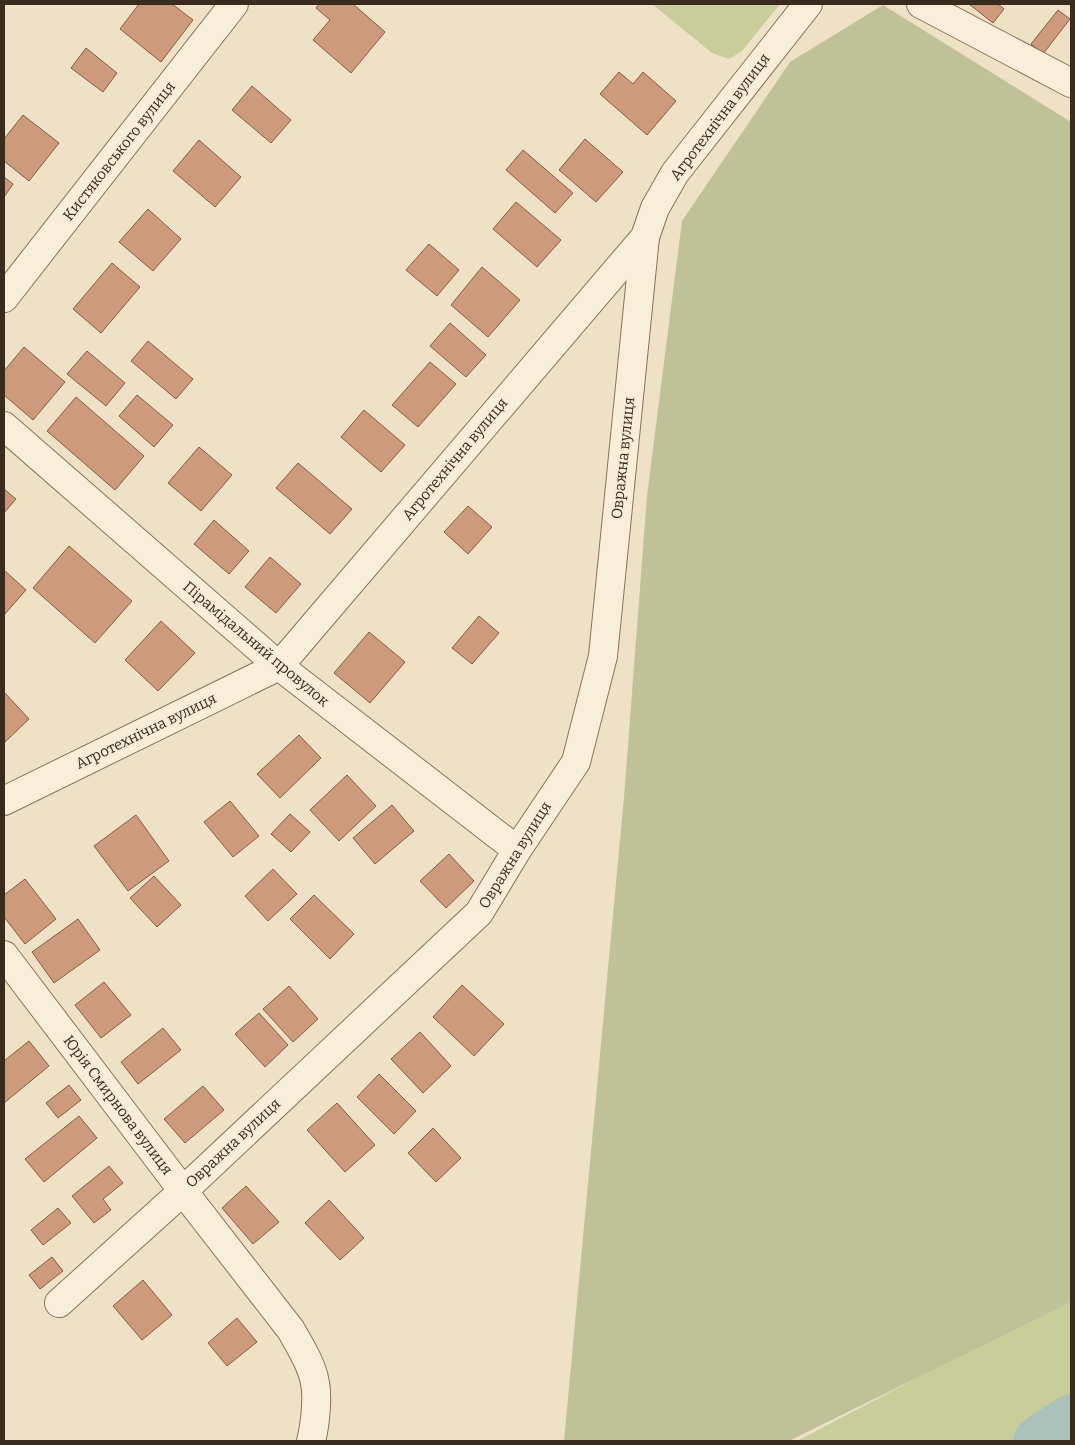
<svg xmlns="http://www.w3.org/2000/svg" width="1075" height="1445" viewBox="0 0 1075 1445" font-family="Bitter,serif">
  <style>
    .green { fill: #c9cd9a }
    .cemetery { fill: #bfc299 }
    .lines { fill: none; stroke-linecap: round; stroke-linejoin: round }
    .river { stroke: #a8c2b9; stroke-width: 51 }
    .building { fill: #cd9a7c; stroke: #895b41 }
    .minor-casing { stroke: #8a725c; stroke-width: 30 }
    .minor { stroke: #f9eeda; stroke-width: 28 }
    .labels { text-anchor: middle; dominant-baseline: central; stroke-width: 4; stroke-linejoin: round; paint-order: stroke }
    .street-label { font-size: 15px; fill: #3a2b1f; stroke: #f6ebd6 }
  </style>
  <rect width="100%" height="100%" fill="#efe1c6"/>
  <g class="green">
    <polygon points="652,4 780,4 742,51 729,59 712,53"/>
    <polygon points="1071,1302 1071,1441 797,1441 1027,1320"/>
  </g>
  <polygon class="cemetery" points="883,5 1071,122 1071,1302 789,1441 564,1441 624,797 647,496 682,221 790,62"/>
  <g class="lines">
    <polyline class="river" points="1039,1441 1071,1420"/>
  </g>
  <g class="building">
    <polygon points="139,4 172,4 193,20 161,62 120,29"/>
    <polygon points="319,4 353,4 385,32 351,73 313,40 330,20 316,8"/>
    <polygon points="969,4 998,4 1004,9 993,23"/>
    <polygon points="1058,10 1070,19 1043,54 1031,44"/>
    <polygon points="86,48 117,73 103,92 71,68"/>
    <polygon points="619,72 633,84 643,72 676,101 647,135 600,94"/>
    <polygon points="252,86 291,120 271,143 232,110"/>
    <polygon points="23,115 59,143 29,181 4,161 4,139"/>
    <polygon points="585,139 623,172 596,202 559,170"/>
    <polygon points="199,140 241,177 215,207 173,171"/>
    <polygon points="523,150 573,193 555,213 506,170"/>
    <polygon points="4,177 13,184 4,197"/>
    <polygon points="516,202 561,240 537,267 493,229"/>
    <polygon points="148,209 181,239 153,271 119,242"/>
    <polygon points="429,244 459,270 437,296 406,270"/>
    <polygon points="112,263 140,287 101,333 73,309"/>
    <polygon points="482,267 520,300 488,337 451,305"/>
    <polygon points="450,323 486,355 466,377 430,346"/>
    <polygon points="148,341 193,379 176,399 131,361"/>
    <polygon points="24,347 65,382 33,420 4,395 4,371"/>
    <polygon points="87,351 125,383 106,406 67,374"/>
    <polygon points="430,362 456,384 418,427 392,405"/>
    <polygon points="137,395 173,425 154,447 119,416"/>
    <polygon points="76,397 144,456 115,490 47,431"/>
    <polygon points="364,410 405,445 381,472 341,437"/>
    <polygon points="199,447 232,475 201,511 168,483"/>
    <polygon points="298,463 352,509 330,534 276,488"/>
    <polygon points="4,489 16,499 4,513"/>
    <polygon points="468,506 492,527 468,554 444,532"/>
    <polygon points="214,520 249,551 229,574 194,544"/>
    <polygon points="69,546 132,601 95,643 33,588"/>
    <polygon points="270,557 301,584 276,613 245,587"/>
    <polygon points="4,570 26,590 4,615"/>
    <polygon points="479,616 499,633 472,664 452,648"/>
    <polygon points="161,621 195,653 158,691 125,660"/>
    <polygon points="369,632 405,662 370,703 334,673"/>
    <polygon points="4,692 29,719 4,743"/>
    <polygon points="299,735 321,758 280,798 257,774"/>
    <polygon points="347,775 376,806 339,841 310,810"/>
    <polygon points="230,801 259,836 233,857 204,822"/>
    <polygon points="392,805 414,831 375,864 353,838"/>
    <polygon points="290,814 310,832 291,852 271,834"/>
    <polygon points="136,815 169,861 128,891 94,846"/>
    <polygon points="449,854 474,881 446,908 420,881"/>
    <polygon points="273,869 297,894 268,921 245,896"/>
    <polygon points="154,876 181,905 157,927 130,898"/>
    <polygon points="25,879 56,919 25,944 4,917 4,895"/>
    <polygon points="314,895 354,934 330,959 290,919"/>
    <polygon points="78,919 100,950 54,983 32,952"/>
    <polygon points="104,982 131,1015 101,1038 75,1005"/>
    <polygon points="462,985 504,1024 474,1056 433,1017"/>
    <polygon points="289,986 318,1019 293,1042 263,1009"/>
    <polygon points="259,1013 288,1045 265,1067 235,1034"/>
    <polygon points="163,1028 181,1050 138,1084 121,1062"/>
    <polygon points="420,1032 451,1066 423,1093 391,1059"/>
    <polygon points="29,1041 49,1066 4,1103 4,1061"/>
    <polygon points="379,1074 416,1111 394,1134 357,1097"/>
    <polygon points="69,1085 81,1100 58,1118 46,1103"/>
    <polygon points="203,1086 224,1110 185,1143 164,1119"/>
    <polygon points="337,1103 375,1145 345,1172 307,1130"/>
    <polygon points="79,1116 97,1138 44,1182 25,1159"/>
    <polygon points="433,1128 461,1158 436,1182 408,1153"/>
    <polygon points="109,1166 123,1183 103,1199 111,1210 94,1223 72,1196"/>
    <polygon points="246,1186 279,1222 253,1244 222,1208"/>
    <polygon points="329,1200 364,1238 340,1260 305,1223"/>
    <polygon points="58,1208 71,1223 43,1245 31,1230"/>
    <polygon points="52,1257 63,1271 40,1289 29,1275"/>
    <polygon points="143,1280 172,1315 142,1340 113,1306"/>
    <polygon points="237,1318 257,1342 227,1366 208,1343"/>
  </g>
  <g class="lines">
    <g class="minor-casing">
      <g id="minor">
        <polyline points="921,4 1071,83"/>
        <polyline points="4,298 234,4"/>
        <polyline points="4,426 279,666 517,850"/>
        <polyline points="4,801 279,666 645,237 655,208 675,173 808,4"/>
        <path d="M4,955L183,1191L291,1330C300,1346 312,1365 315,1383C318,1398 315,1426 311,1441"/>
        <polyline points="59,1303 183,1191 479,913 517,850 576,762 603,656 645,237"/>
      </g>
    </g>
    <use href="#minor" class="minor"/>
  </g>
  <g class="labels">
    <g class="street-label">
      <text transform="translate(720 117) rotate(-53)">Агротехнічна вулиця</text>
      <text transform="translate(119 151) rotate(-52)">Кистяковського вулиця</text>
      <text transform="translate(623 458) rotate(-84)">Овражна вулиця</text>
      <text transform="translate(455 459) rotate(-50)">Агротехнічна вулиця</text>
      <text transform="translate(256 644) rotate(40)">Пірамідальний провулок</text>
      <text transform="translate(146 731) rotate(-26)">Агротехнічна вулиця</text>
      <text transform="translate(515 855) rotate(-58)">Овражна вулиця</text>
      <text transform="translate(118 1105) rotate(53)">Юрія Смирнова вулиця</text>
      <text transform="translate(233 1143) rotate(-43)">Овражна вулиця</text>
    </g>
  </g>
  <rect width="1075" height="1445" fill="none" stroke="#3a2b1f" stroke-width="10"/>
</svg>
